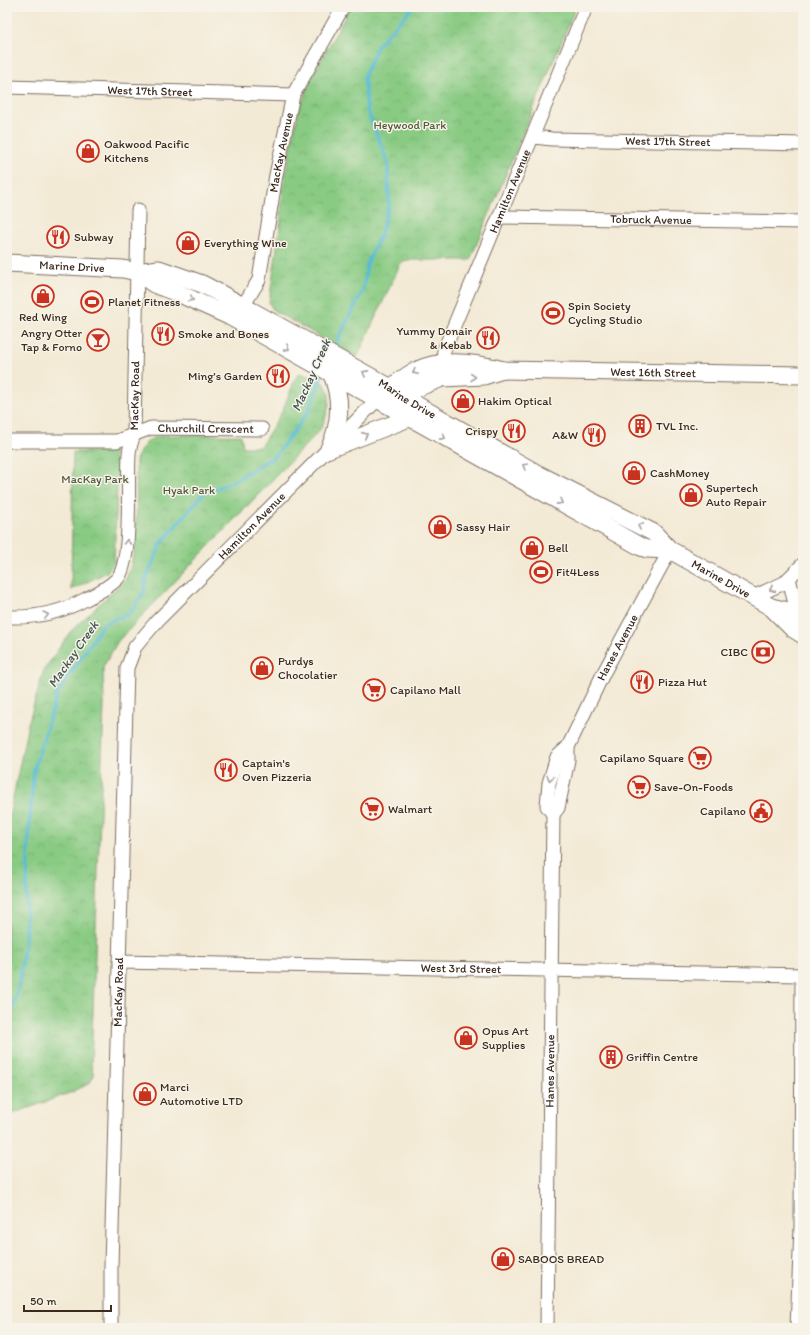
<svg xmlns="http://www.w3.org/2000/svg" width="810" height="1335" viewBox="0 0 810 1335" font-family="Itim,sans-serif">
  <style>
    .park { fill: url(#park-crowns); stroke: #627a50 }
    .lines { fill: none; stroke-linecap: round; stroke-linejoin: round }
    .stream { stroke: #58bbd6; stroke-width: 3.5 }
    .minor-casing { stroke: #7b6d5e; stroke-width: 15 }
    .major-casing { stroke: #7b6d5e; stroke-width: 19 }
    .minor { stroke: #fff; stroke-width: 13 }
    .major { stroke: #fff; stroke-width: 17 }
    .oneway { stroke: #a79f9a }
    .labels { text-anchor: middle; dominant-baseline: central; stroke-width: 3; stroke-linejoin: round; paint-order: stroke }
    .street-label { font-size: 12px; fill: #3b2a1e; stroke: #f7f3e8 }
    .park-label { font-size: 12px; fill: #525a3c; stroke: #f7f3e8 }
    .poi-label { font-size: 12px; fill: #3b2a1e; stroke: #f7f3e8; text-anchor: start }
    .water-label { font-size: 13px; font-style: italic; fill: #445655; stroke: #f7f3e8 }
  </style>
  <defs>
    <pattern id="park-crowns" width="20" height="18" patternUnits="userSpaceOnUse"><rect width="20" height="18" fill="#89cb83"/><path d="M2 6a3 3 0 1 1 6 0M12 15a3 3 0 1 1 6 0" fill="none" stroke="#77ae71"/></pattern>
  </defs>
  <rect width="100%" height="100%" fill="#f7f3e8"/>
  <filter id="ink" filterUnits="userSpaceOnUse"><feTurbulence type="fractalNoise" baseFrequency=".025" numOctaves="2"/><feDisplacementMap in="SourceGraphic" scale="8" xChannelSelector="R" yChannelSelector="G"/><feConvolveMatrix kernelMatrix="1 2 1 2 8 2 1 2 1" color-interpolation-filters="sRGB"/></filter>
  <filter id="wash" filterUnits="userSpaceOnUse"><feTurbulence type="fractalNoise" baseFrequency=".012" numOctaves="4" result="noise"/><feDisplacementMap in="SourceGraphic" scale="16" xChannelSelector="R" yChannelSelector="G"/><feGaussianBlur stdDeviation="0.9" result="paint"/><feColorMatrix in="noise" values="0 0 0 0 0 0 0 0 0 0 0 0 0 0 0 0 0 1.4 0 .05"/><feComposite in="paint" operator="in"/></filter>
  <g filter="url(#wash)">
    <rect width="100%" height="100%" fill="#f3ead5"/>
    <g class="park">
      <polygon points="348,7 576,7 470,260 406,260 401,263 357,357 274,311 269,303 280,227 283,186 299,109 314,73 346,15"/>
      <path d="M300,373C307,376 317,378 323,383C336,394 326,418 320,430L118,641L103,667L104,704L91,1066L94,1075L90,1083L72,1092L7,1116V827L28,724L44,670L71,631L125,580C140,557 136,490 136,460C140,451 144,443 153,438C164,433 225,436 241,435L243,447H260L282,412L295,379Z"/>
      <polygon points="73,452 112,452 115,454 113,457 118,464 114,562 107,572 71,590"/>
    </g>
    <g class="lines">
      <g class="stream">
        <polyline points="332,351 363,290 367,264 381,233 389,205 388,163 367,110 364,76 378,45 413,7"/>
        <polyline points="7,1030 19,984 25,940 29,831 34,769 57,694 103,624 130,613 144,592 146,578 162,542 203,494 232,482 275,456 308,412 323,373"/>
      </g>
    </g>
  </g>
  <g filter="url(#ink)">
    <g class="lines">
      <g class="minor-casing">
        <g id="minor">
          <path id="s1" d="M7,87L293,95"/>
          <path id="s2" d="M534,137L552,139L803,144"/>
          <path id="s3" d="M500,217L803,222"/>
          <path id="s4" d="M243,306L259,280L276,175L293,95L343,7"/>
          <path id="s5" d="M442,372L444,350L586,7"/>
          <path id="s6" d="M7,441H117L151,428L262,429"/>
          <polyline points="789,578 797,613"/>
          <polyline points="753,597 784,583 803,564"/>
          <path id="s7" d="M7,617C36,618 61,613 86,599C96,594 109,587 117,579C133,562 127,481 129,455C129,448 132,441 134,434L138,210"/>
          <path id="s8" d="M553,814L558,808L568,760V747L604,672L670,550"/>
          <path id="s9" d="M119,962L803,975"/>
          <path id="s10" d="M111,1328V1266L127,668L135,647L157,621L378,399"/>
          <path id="s11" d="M547,1328L553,814L547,806L549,783L557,757L568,747"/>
          <polyline points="797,1328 801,1227 802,975"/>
        </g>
      </g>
      <g class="major-casing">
        <g id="major">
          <path id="s12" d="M7,263L123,269L137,272L154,284L180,294L229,316L641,547L647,549L670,550"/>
          <path id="s13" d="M137,272L159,269L202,284L221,294L391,388L399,395L538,474L654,533L670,550L771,607L797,613L803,617"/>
          <path id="s14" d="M383,395C393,386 404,377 415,371C441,358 477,363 503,370L803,375"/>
          <polyline points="390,397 399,395 442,378 484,376 503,370"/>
          <polyline points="329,449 409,418"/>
          <path d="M329,449C341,424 342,398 331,372"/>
          <polyline points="771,607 792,628 803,635"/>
        </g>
      </g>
      <use href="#minor" class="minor"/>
      <use href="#major" class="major"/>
    </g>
    <defs><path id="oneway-chevron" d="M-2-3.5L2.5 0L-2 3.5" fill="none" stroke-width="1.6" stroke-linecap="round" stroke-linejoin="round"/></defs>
    <g class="oneway">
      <use href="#oneway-chevron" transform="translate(191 299) rotate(27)"/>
      <use href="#oneway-chevron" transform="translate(287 348) rotate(29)"/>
      <use href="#oneway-chevron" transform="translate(415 372) rotate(153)"/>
      <use href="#oneway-chevron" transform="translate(365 373) rotate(-151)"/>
      <use href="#oneway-chevron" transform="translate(473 377) rotate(-2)"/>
      <use href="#oneway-chevron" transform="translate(365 435) rotate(-24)"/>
      <use href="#oneway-chevron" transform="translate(443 437) rotate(29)"/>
      <use href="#oneway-chevron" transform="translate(525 466) rotate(-150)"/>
      <use href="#oneway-chevron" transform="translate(560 502) rotate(29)"/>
      <use href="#oneway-chevron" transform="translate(640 526) rotate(-152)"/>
      <use href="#oneway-chevron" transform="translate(127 542) rotate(-89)"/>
      <use href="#oneway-chevron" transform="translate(772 589) rotate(156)"/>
      <use href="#oneway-chevron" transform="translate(46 615) rotate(-14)"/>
      <use href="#oneway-chevron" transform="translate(550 778) rotate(104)"/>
    </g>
  </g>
  <defs>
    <g id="shop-ring" transform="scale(1.15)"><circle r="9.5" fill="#f7f3e8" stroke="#c8321e" stroke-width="1.5"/><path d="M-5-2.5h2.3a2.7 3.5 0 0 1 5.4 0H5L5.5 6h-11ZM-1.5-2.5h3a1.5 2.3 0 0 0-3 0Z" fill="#c8321e"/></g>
    <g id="restaurant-ring" transform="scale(1.15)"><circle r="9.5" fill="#f7f3e8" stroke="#c8321e" stroke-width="1.5"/><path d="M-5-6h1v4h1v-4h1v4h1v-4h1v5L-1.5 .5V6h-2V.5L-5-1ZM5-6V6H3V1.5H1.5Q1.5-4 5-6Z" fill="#c8321e"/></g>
    <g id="stadium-ring" transform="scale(1.15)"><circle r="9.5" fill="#f7f3e8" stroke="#c8321e" stroke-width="1.5"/><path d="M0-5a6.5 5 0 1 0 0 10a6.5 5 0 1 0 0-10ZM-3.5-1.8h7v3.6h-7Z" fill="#c8321e"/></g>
    <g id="bar-ring" transform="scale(1.15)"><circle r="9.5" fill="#f7f3e8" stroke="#c8321e" stroke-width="1.5"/><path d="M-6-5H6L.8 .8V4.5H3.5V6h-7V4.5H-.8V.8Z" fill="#c8321e"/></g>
    <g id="building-ring" transform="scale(1.15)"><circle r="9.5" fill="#f7f3e8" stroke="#c8321e" stroke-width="1.5"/><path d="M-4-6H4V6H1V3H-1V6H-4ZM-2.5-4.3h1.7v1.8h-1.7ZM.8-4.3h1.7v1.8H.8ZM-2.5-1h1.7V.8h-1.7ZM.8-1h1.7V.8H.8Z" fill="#c8321e"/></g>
    <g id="bank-ring" transform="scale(1.15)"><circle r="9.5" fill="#f7f3e8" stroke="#c8321e" stroke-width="1.5"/><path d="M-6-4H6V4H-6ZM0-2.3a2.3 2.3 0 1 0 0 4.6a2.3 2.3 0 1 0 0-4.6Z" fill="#c8321e"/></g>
    <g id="supermarket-ring" transform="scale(1.15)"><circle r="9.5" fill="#f7f3e8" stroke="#c8321e" stroke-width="1.5"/><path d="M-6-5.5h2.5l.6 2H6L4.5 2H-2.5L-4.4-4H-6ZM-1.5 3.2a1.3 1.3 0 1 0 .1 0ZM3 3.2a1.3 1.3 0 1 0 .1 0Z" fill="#c8321e"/></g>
    <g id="civic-ring" transform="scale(1.15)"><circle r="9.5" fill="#f7f3e8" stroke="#c8321e" stroke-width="1.5"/><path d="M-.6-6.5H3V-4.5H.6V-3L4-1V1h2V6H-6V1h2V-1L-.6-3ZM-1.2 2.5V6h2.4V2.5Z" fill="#c8321e"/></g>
  </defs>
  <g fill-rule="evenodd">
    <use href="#shop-ring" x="88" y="151"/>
    <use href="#restaurant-ring" x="58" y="237"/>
    <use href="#shop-ring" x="188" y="243"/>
    <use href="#shop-ring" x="43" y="296"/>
    <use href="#stadium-ring" x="92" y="302"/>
    <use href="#stadium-ring" x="553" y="313"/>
    <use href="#restaurant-ring" x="163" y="334"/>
    <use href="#restaurant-ring" x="488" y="338"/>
    <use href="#bar-ring" x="98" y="340"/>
    <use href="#restaurant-ring" x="278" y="376"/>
    <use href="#shop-ring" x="463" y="401"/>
    <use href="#building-ring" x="640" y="426"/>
    <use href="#restaurant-ring" x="514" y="431"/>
    <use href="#restaurant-ring" x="594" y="435"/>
    <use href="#shop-ring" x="634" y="473"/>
    <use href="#shop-ring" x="691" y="495"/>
    <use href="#shop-ring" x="440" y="527"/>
    <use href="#shop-ring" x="532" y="548"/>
    <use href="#stadium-ring" x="541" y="572"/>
    <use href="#bank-ring" x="763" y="652"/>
    <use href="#shop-ring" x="262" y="668"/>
    <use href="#restaurant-ring" x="642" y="682"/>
    <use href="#supermarket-ring" x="374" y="690"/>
    <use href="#supermarket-ring" x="700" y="758"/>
    <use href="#restaurant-ring" x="226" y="770"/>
    <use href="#supermarket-ring" x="639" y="787"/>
    <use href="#supermarket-ring" x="372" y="809"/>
    <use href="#civic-ring" x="761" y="811"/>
    <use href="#shop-ring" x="466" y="1038"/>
    <use href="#building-ring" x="611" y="1057"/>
    <use href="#shop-ring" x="145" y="1094"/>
    <use href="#shop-ring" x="503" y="1259"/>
  </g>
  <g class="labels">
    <g class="street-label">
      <text stroke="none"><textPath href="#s1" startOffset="143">West 17th Street</textPath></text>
      <text stroke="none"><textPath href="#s2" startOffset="134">West 17th Street</textPath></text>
      <text stroke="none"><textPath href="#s4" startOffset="160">MacKay Avenue</textPath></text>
      <text stroke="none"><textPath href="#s5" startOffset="194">Hamilton Avenue</textPath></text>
      <text stroke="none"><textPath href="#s3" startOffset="151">Tobruck Avenue</textPath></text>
      <text stroke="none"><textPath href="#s12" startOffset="65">Marine Drive</textPath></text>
      <text stroke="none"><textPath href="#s14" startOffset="280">West 16th Street</textPath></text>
      <text stroke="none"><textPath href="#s7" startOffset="305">MacKay Road</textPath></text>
      <text stroke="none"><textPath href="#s13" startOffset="303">Marine Drive</textPath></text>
      <text stroke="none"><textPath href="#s6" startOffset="201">Churchill Crescent</textPath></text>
      <text stroke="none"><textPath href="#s10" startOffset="851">Hamilton Avenue</textPath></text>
      <text stroke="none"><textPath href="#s13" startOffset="666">Marine Drive</textPath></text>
      <text stroke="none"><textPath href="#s8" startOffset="181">Hanes Avenue</textPath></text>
      <text stroke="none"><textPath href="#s9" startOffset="342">West 3rd Street</textPath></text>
      <text stroke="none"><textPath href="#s10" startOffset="336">MacKay Road</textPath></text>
      <text stroke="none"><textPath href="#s11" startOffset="257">Hanes Avenue</textPath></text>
    </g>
    <g class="park-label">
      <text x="410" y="125">Heywood Park</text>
      <text x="95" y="479">MacKay Park</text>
      <text x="189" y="490">Hyak Park</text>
    </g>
    <g class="poi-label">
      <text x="104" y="144">Oakwood Pacific<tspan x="104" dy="14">Kitchens</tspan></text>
      <text x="74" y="237">Subway</text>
      <text x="204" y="243">Everything Wine</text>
      <text x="108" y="302">Planet Fitness</text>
      <text x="568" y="306">Spin Society<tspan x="568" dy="14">Cycling Studio</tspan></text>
      <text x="43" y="317" text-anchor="middle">Red Wing</text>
      <text x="472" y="331" text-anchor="end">Yummy Donair<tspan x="472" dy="14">&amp; Kebab</tspan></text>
      <text x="82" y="333" text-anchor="end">Angry Otter<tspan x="82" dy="14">Tap &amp; Forno</tspan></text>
      <text x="178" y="334">Smoke and Bones</text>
      <text x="262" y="376" text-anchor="end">Ming’s Garden</text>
      <text x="478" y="401">Hakim Optical</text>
      <text x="656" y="426">TVL Inc.</text>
      <text x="498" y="431" text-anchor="end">Crispy</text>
      <text x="578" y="435" text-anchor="end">A&amp;W</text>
      <text x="650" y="473">CashMoney</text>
      <text x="706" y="488">Supertech<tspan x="706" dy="14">Auto Repair</tspan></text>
      <text x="456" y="527">Sassy Hair</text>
      <text x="548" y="548">Bell</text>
      <text x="556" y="572">Fit4Less</text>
      <text x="748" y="652" text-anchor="end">CIBC</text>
      <text x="278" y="661">Purdys<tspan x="278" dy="14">Chocolatier</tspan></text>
      <text x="658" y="682">Pizza Hut</text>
      <text x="390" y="690">Capilano Mall</text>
      <text x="684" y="758" text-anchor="end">Capilano Square</text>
      <text x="242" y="763">Captain's<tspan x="242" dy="14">Oven Pizzeria</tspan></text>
      <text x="654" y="787">Save-On-Foods</text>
      <text x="388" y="809">Walmart</text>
      <text x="746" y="811" text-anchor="end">Capilano</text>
      <text x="482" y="1031">Opus Art<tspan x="482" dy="14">Supplies</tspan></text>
      <text x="626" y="1057">Griffin Centre</text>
      <text x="160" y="1087">Marci<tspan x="160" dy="14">Automotive LTD</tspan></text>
      <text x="518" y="1259">SABOOS BREAD</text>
    </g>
    <g class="water-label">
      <text transform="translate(311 375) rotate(-66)">Mackay Creek</text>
      <text transform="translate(73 654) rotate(-55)">Mackay Creek</text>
    </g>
  </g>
  <rect width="810" height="1335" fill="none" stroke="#f7f3e8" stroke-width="24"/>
  <path d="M24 1305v6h87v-6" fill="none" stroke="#3b2a1e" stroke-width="2"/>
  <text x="30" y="1305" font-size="12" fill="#3b2a1e" stroke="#f7f3e8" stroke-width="3" paint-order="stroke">50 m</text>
</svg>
